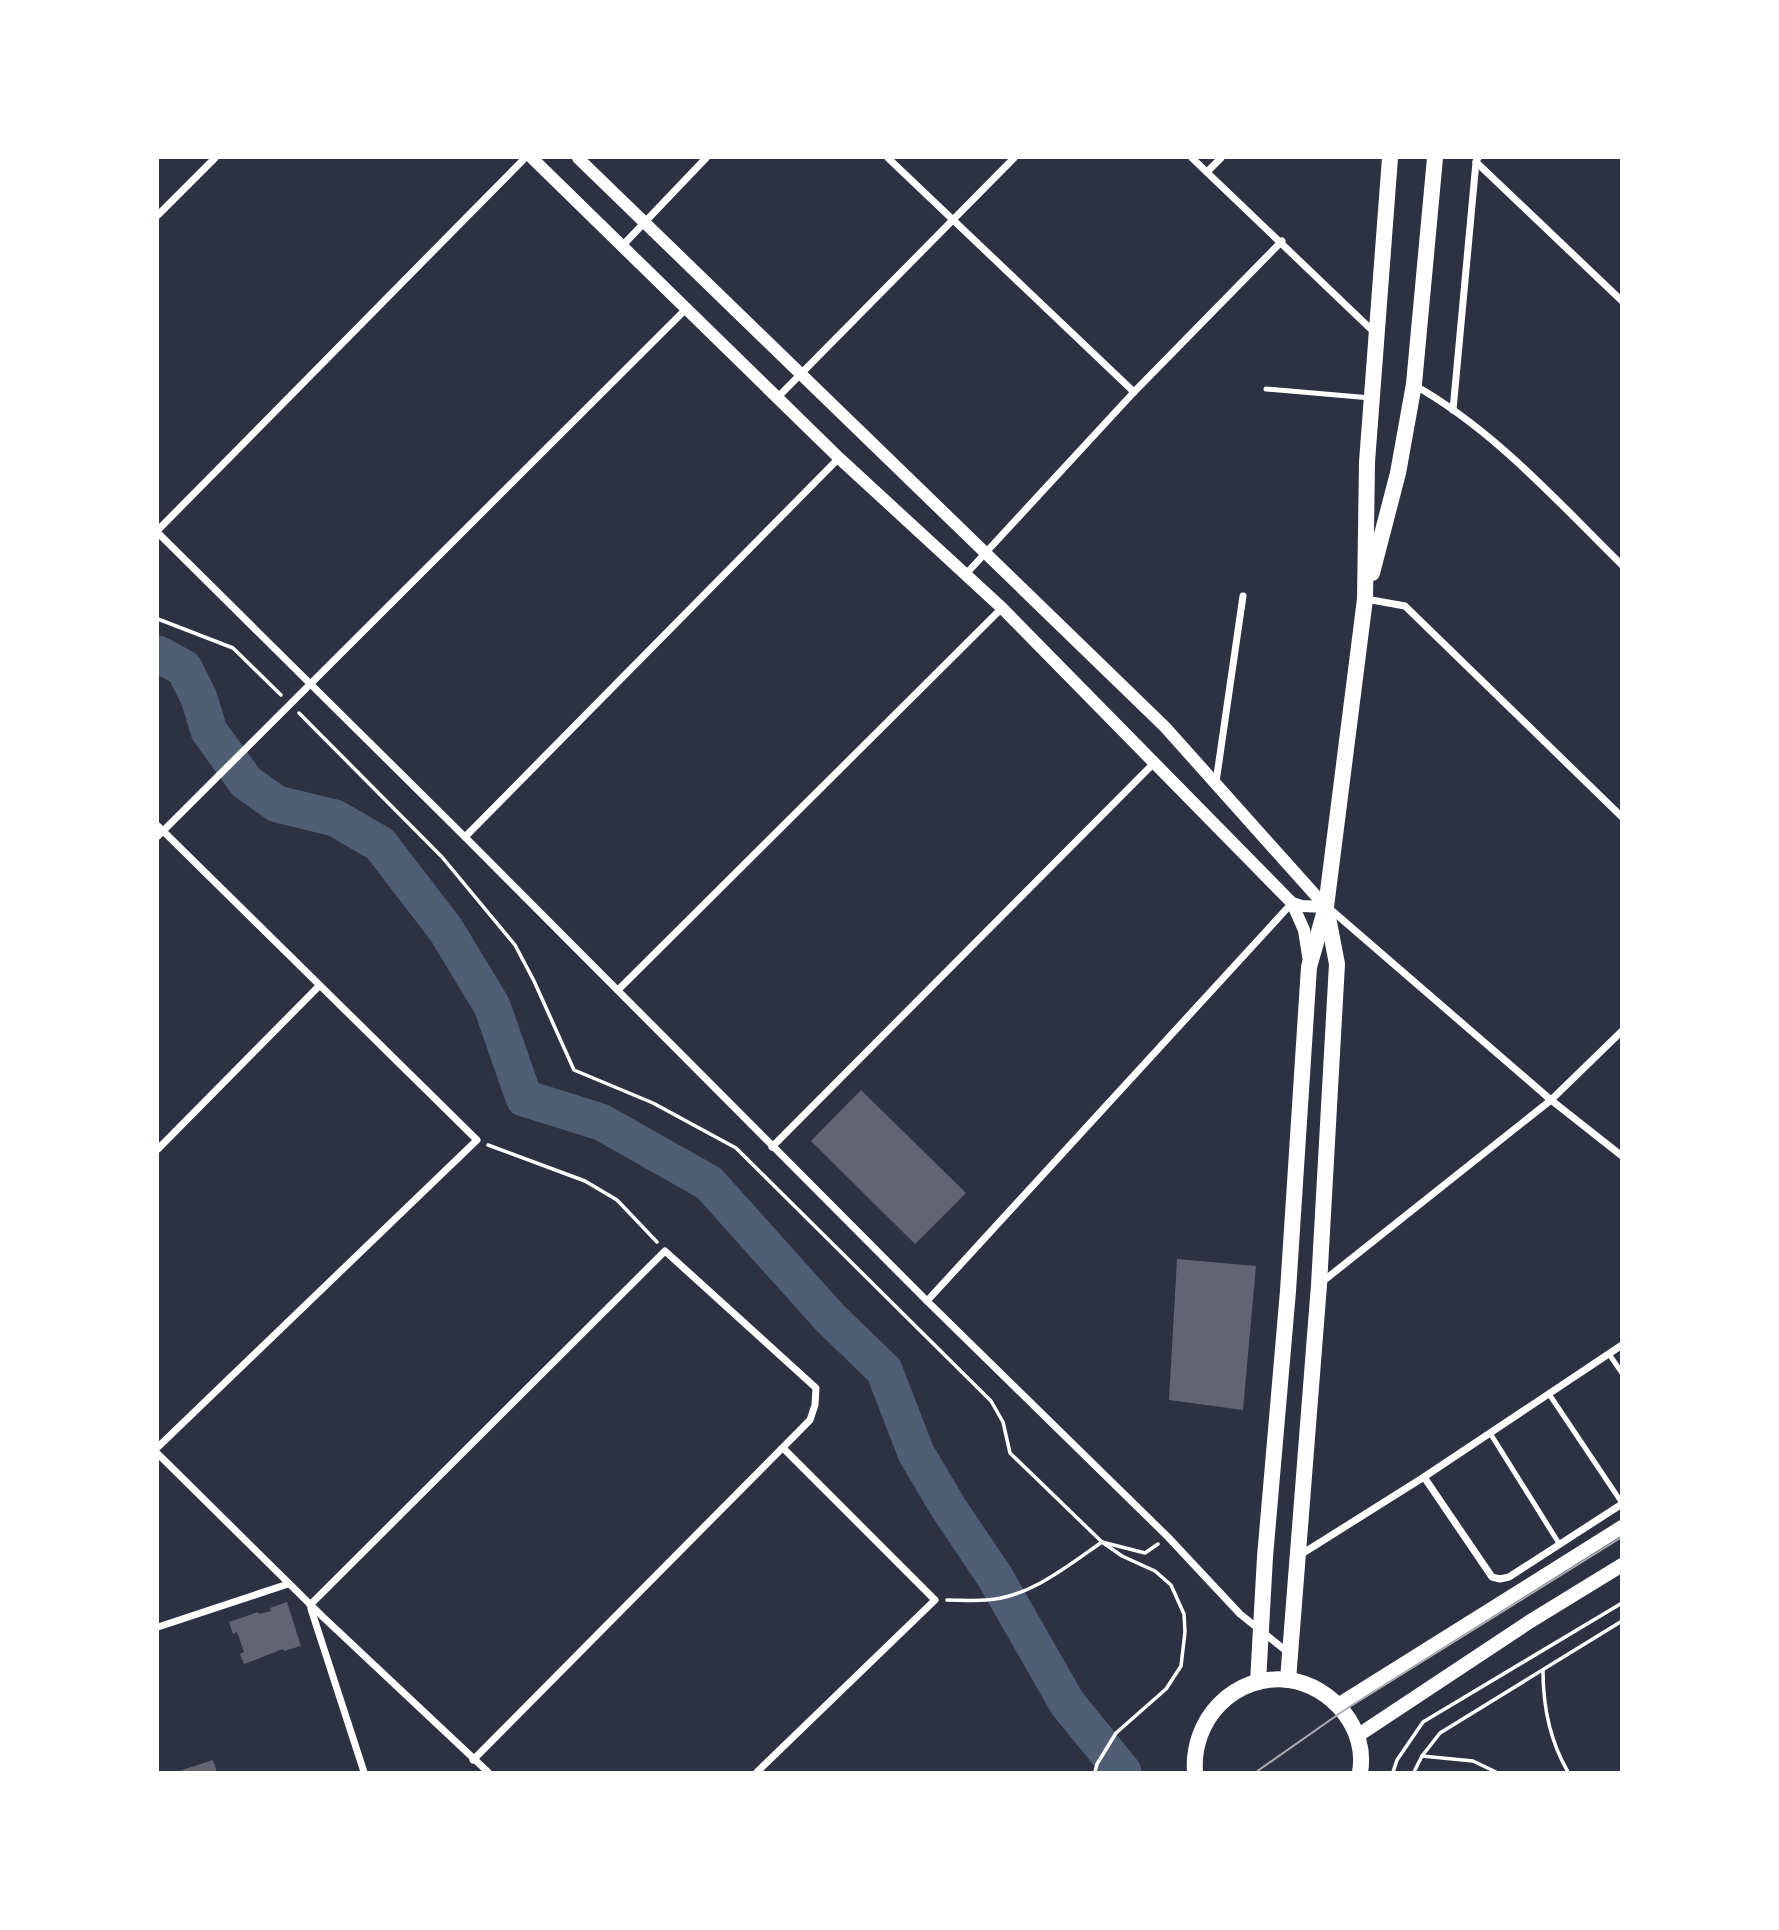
<svg xmlns="http://www.w3.org/2000/svg" width="1779" height="1930" viewBox="0 0 1779 1930" font-family="Jost,sans-serif">
  <style>
    .lines { fill: none; stroke-linecap: round; stroke-linejoin: round }
    .river { stroke: #4f5d75; stroke-width: 37 }
    .building { fill: #626471 }
    .path { stroke: #fff; stroke-width: 3.5 }
    .service { stroke: #fff; stroke-width: 5 }
    .minor { stroke: #fff; stroke-width: 7 }
    .tertiary { stroke: #fff; stroke-width: 12 }
    .secondary { stroke: #fff; stroke-width: 14 }
    .primary { stroke: #fff; stroke-width: 16 }
    .tram { stroke: #abadb3; stroke-width: 2 }
  </style>
  <rect width="100%" height="100%" fill="#2d3142"/>
  <g class="lines">
    <polyline class="river" points="158,654 184,668 199,698 209,731 246,782 277,804 335,818 380,844 446,930 492,1006 524,1098 601,1122 709,1183 831,1319 884,1370 916,1453 948,1507 995,1577 1067,1703 1123,1772"/>
  </g>
  <g class="building">
    <polygon points="861,1090 966,1193 915,1244 811,1141"/>
    <polygon points="1177,1259 1256,1266 1243,1410 1169,1400"/>
    <polygon points="287,1602 301,1646 284,1651 283,1649 244,1664 240,1654 244,1652 237,1632 233,1634 229,1622 258,1612 259,1614 271,1611 270,1608"/>
    <polygon points="213,1760 217,1772 176,1772"/>
  </g>
  <g class="lines">
    <g class="path">
      <polyline points="158,619 233,648 281,695"/>
      <polyline points="299,713 442,857 515,945 534,981 574,1070 653,1103 736,1148 991,1401 1003,1422 1010,1453 1102,1542 1122,1556 1155,1571 1171,1585 1184,1614 1185,1632 1181,1666 1166,1689 1116,1733 1097,1764 1095,1772"/>
      <polyline points="488,1145 585,1181 617,1200 657,1242"/>
      <path d="M947,1600C960,1600 973,1601 986,1600C1029,1598 1069,1565 1102,1542L1145,1553L1158,1544"/>
      <path d="M1543,1671C1543,1707 1550,1741 1568,1772"/>
      <polyline points="1422,1756 1473,1761 1496,1772"/>
      <polyline points="1393,1772 1397,1760 1423,1722 1622,1603"/>
      <polyline points="1414,1772 1422,1756 1440,1733 1622,1621"/>
    </g>
    <g class="service">
      <polyline points="1266,389 1371,398"/>
      <polyline points="1609,1354 1622,1373"/>
      <polyline points="1549,1394 1622,1503"/>
      <polyline points="1490,1433 1560,1545"/>
    </g>
    <g class="minor">
      <polyline points="888,158 1134,392"/>
      <polyline points="1192,158 1376,334"/>
      <polyline points="1476,162 1622,301"/>
      <polyline points="1207,172 1221,158"/>
      <polyline points="158,215 215,158"/>
      <polyline points="623,245 706,158"/>
      <path d="M1414,385C1494,430 1557,501 1622,565"/>
      <polyline points="778,397 1014,158"/>
      <polyline points="1453,410 1476,162 1478,158"/>
      <polyline points="158,530 525,158"/>
      <polyline points="158,533 465,837 927,1301 1168,1537 1240,1614 1290,1654"/>
      <polyline points="966,574 1134,392 1282,241"/>
      <polyline points="1366,599 1405,606 1622,817"/>
      <polyline points="1216,782 1243,596"/>
      <polyline points="158,826 477,1140 158,1447"/>
      <polyline points="158,836 687,308"/>
      <polyline points="465,837 839,458"/>
      <polyline points="1330,909 1551,1100 1622,1156"/>
      <polyline points="618,990 1002,608"/>
      <polyline points="772,1147 1155,762"/>
      <polyline points="158,1149 319,986"/>
      <polyline points="1322,1282 1551,1100 1622,1031"/>
      <polyline points="927,1301 1292,903"/>
      <polyline points="158,1454 323,1617 488,1772"/>
      <polyline points="1424,1477 1492,1577 1500,1579 1509,1577 1622,1504"/>
      <polyline points="1300,1555 1424,1477 1622,1345"/>
      <polyline points="310,1605 665,1251 816,1388 815,1405 810,1420 473,1760"/>
      <polyline points="311,1609 364,1772"/>
      <polyline points="158,1627 288,1584"/>
      <polyline points="757,1772 935,1600 783,1448"/>
    </g>
    <g class="tertiary">
      <polyline points="532,158 839,458 1002,608 1292,903 1304,930 1309,962"/>
      <polyline points="578,158 1165,727 1326,907"/>
      <polyline points="1292,903 1302,906 1326,907"/>
    </g>
    <g class="secondary">
      <polyline points="1338,1705 1622,1527"/>
      <polyline points="1357,1736 1529,1622 1622,1565"/>
    </g>
    <g class="primary">
      <polyline points="1372,573 1398,473 1414,384 1435,158"/>
      <polyline points="1288,1680 1319,1285 1337,964 1327,912"/>
      <polyline points="1258,1682 1265,1557 1288,1291 1309,967 1326,907 1365,599 1367,462 1390,158"/>
      <path d="M1195,1772C1191,1720 1234,1673 1289,1680C1332,1686 1368,1729 1360,1772"/>
    </g>
    <polyline class="tram" points="1256,1772 1343,1711 1622,1537"/>
  </g>
  <rect width="1779" height="1930" fill="none" stroke="#ffffff" stroke-width="318"/>
</svg>
